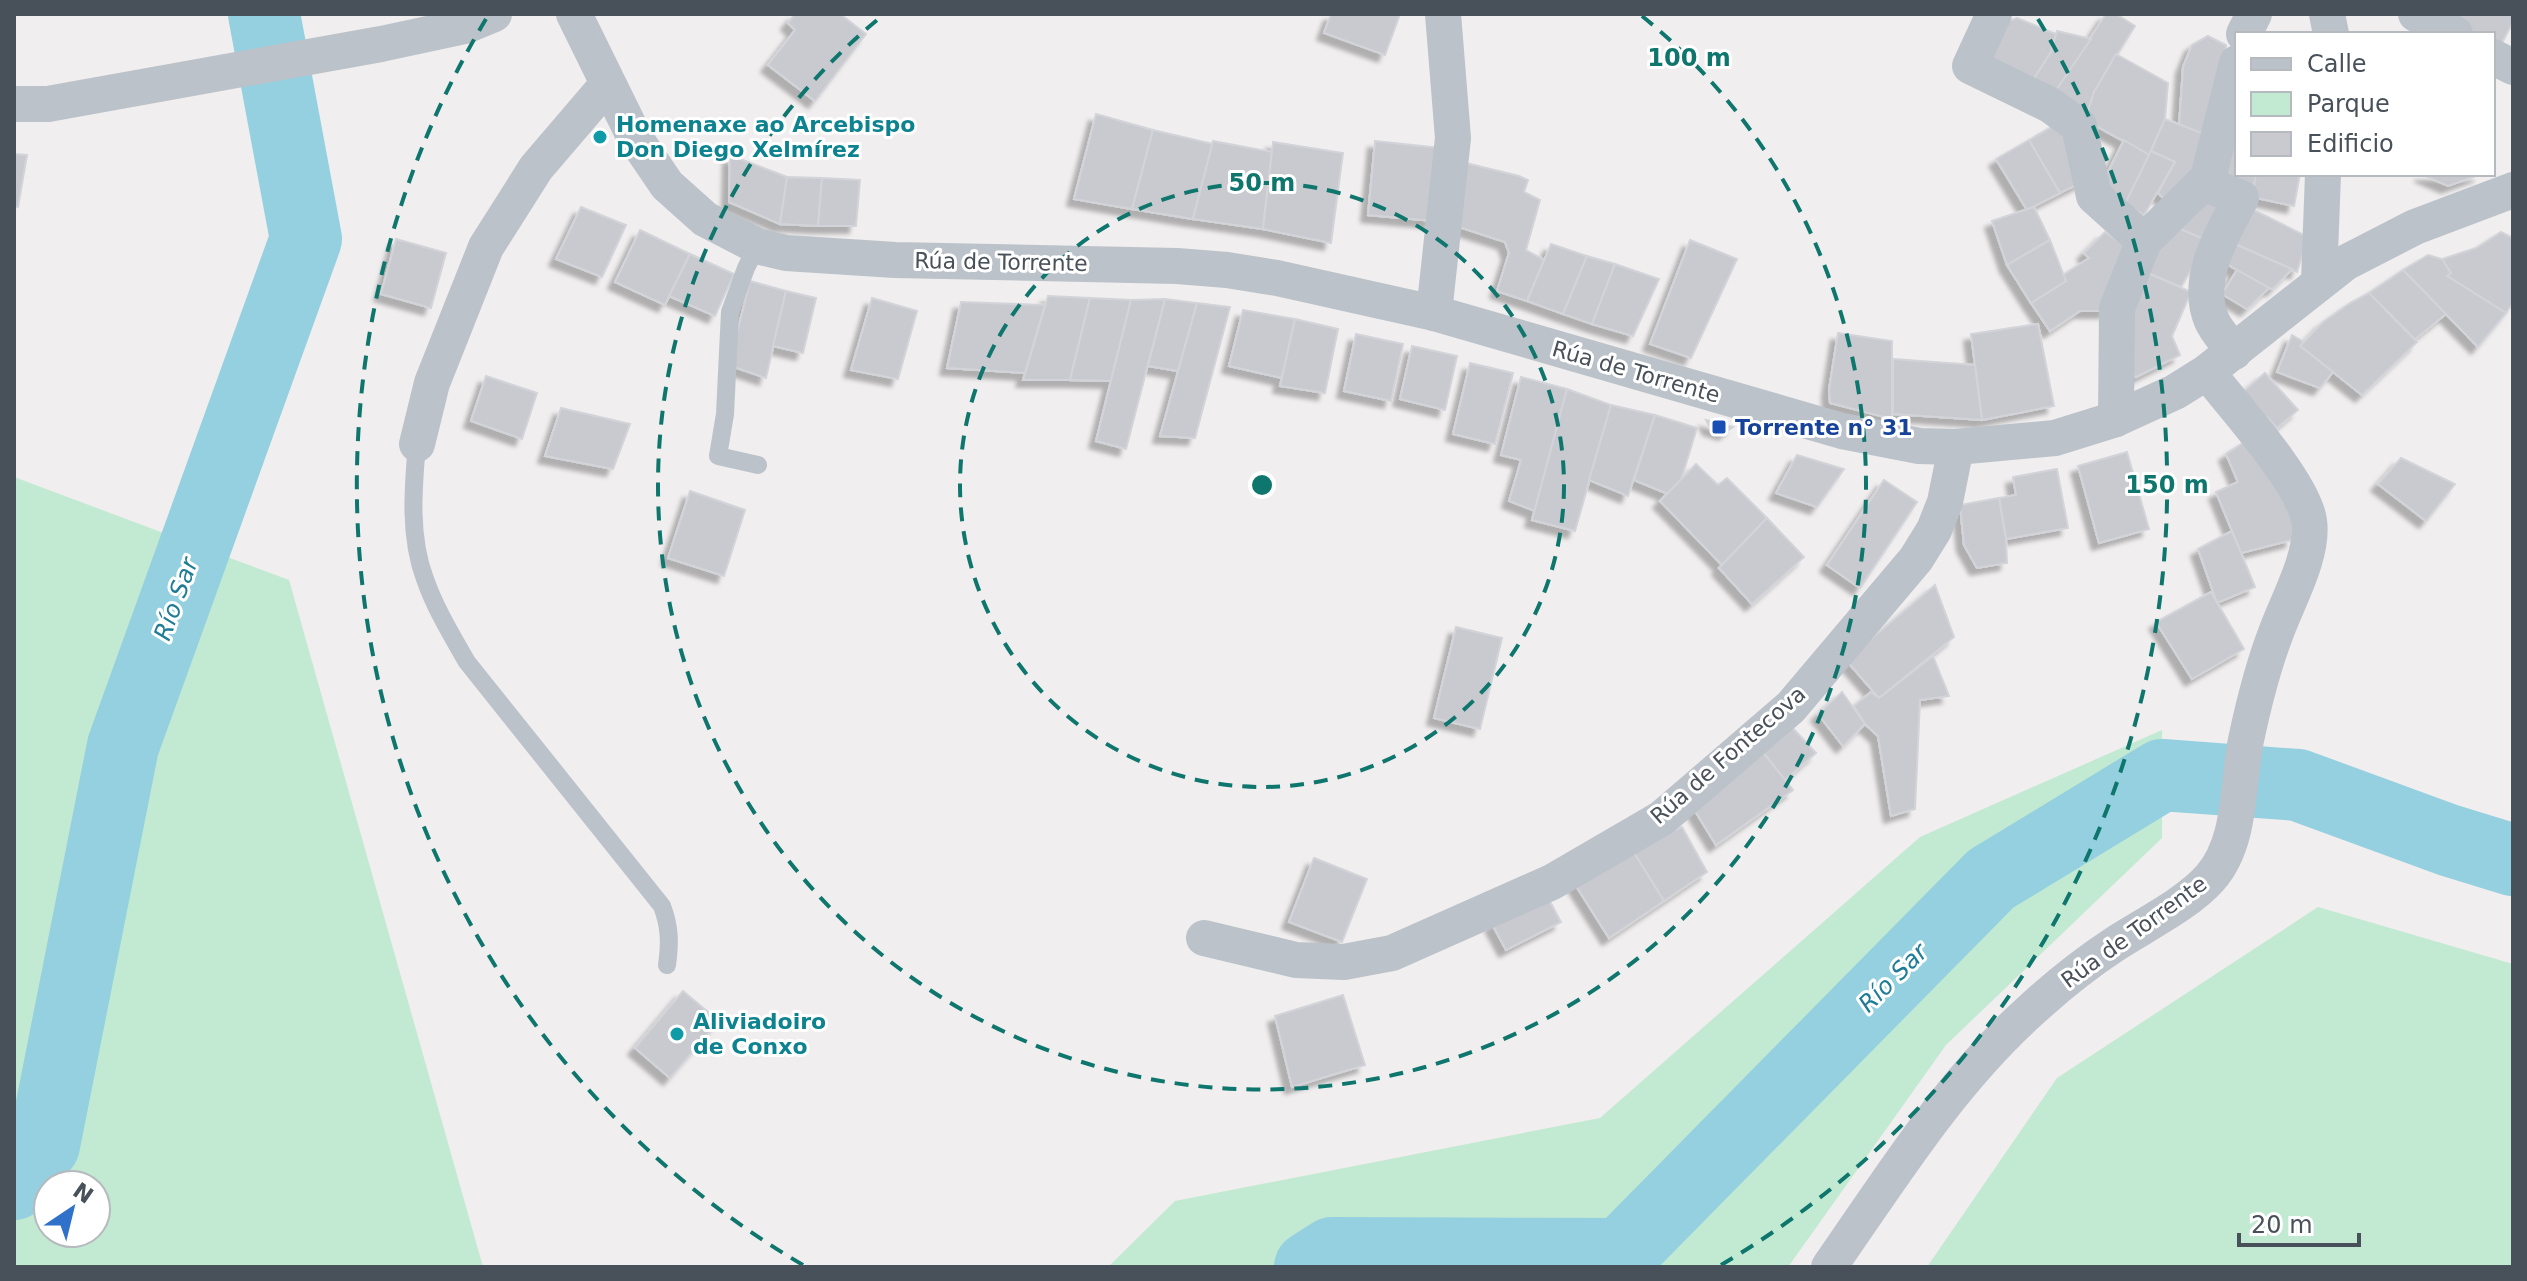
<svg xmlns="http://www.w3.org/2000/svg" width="2527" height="1281" viewBox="0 0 2527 1281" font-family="'DejaVu Sans',sans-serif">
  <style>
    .green { fill: #c2e9d1; fill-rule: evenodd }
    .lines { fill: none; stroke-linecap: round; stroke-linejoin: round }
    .river { stroke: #94d0e0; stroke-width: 72 }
    .building { fill: #c9cad0; stroke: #d3d4d9; stroke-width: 2; filter: url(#shadow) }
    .lane { stroke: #bbc2c9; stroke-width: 18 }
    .street { stroke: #bbc2c9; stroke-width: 36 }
    .ring { fill: none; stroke: #0f766e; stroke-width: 4; stroke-dasharray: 14 10 }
    .culture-dot { fill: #0f9aa8; stroke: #fff; stroke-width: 3 }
    .transit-dot { fill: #1a4fb4; stroke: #fff; stroke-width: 3 }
    .labels { text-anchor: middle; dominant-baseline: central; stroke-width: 6; stroke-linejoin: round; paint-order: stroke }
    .culture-label { font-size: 22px; font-weight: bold; fill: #0d838f; stroke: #fff; text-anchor: start }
    .street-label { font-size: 22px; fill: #485159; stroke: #fff }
    .transit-label { font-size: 22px; font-weight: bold; fill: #164399; stroke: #fff; text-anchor: start }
    .water-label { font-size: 24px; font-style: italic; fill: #1e7c96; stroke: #fff }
    .centre { fill: #0f766e; stroke: #fff; stroke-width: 4 }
    .ring-label { font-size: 24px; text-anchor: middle; font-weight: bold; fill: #0f766e; stroke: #fff; stroke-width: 6; stroke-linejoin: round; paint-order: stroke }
  </style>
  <defs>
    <filter id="shadow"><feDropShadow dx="-7" dy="7" stdDeviation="2" flood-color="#0004"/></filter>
  </defs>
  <rect width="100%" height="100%" fill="#f0eeee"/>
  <g class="green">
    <path d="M14,477L289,580L483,1267H14ZM48,1185H96V1233H48Z"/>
    <polygon points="2162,730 2162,838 1946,1045 1788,1267 1108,1267 1175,1201 1600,1118 1920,837"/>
    <polygon points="2318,907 2513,964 2513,1267 1927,1267 2057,1078"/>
  </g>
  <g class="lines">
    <g class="river">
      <polyline points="14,1184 44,1145 123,746 306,239 264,14"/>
      <polyline points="1310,1267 1332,1253 1621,1254 1991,879 2162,775 2298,785 2448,840 2513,860"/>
    </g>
  </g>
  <g class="building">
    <polygon points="795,14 840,14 866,34 815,101 768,65 795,30 788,23"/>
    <polygon points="1331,14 1400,14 1385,55 1324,33"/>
    <polygon points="2106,14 2116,14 2135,26 2094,92 2085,120 2050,99"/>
    <polygon points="2455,14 2513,14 2513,22 2498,50 2493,47 2493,34 2472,34"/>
    <polygon points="2017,18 2056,34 2051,52 2027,90 1981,61 2006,22"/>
    <polygon points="2057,31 2091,39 2050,99 2029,86 2051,52"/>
    <polygon points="2208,36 2226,45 2225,76 2215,138 2179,126 2183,67 2192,45"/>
    <polygon points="2116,54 2168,83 2165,119 2149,155 2085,120 2094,92"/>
    <polygon points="1096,114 1153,130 1132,209 1074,199"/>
    <polygon points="2165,119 2215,138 2173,207 2158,193 2175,162 2151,151"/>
    <polygon points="2062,121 2082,182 2060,193 2029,140"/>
    <polygon points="1153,130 1213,144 1193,219 1132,209"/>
    <polygon points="2029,140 2060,193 2027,210 1996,159"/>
    <polygon points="2124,140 2149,155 2123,209 2100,188"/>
    <polygon points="1213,141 1272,152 1263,229 1193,219"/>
    <polygon points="1375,141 1440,148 1433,221 1368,215"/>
    <polygon points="1273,142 1343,153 1331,243 1263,229"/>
    <polygon points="2224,145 2237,148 2237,174 2256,174 2254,188 2217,180"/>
    <polygon points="2151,151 2175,162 2144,215 2125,204"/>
    <polygon points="14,154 27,155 18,207 14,206"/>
    <polygon points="730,155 787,177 780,224 729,202"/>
    <polygon points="1466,163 1519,176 1528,180 1524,192 1540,200 1526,250 1544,260 1527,301 1497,291 1509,253 1505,242 1456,226"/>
    <polygon points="2256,174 2300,174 2294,206 2252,197"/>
    <polygon points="2421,174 2481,174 2448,186"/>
    <polygon points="787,177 822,178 818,226 780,224"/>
    <polygon points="822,178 860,180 856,226 818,226"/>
    <polygon points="2205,189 2231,202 2208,241 2171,225"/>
    <polygon points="581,207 626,225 602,277 556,259"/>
    <polygon points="2034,207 2050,240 2007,265 1992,221"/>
    <polygon points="2248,207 2308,237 2297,272 2228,241"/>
    <polygon points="2171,225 2208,241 2181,287 2141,270"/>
    <polygon points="640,230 690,254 665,305 615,282"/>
    <polygon points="2105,232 2135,253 2106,311 2080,311 2050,331 2031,303 2066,281 2063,275 2089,258 2084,253"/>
    <polygon points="2501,232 2513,238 2513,303 2506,313 2447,276 2451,273 2442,259 2476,248"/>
    <polygon points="396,239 446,253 431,308 381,294"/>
    <polygon points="1690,240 1737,259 1691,358 1650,344"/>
    <polygon points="2050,240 2066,281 2031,303 2007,265"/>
    <polygon points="1551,244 1587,256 1563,314 1527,301"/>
    <polygon points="2235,244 2292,269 2273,289 2269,288 2225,263"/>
    <polygon points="690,254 734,274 715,316 669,296"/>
    <polygon points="2428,255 2442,259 2451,273 2447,276 2506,313 2478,347 2403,270"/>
    <polygon points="1587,256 1615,264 1592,324 1563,314"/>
    <polygon points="1615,264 1659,279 1633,336 1592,324"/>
    <polygon points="2141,270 2191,292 2172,336 2180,355 2136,377 2127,372 2125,319"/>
    <polygon points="2237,270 2269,288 2247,309 2222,294"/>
    <polygon points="2403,270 2446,314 2415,339 2369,293"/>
    <polygon points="750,281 786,291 766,378 734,367 735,341"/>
    <polygon points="786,291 816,298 803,353 773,346"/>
    <polygon points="2369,293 2417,342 2362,395 2300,346 2323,322 2350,303"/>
    <polygon points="1048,296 1090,298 1070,380 1023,380"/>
    <polygon points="872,298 917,311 898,379 851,370"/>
    <polygon points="1090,298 1131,300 1111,381 1070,380"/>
    <polygon points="1165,299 1197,303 1178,371 1148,366"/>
    <polygon points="1165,299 1126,449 1096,441 1131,300"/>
    <polygon points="961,302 1045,305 1025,373 947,368"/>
    <polygon points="1197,303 1230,307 1195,438 1160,436"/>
    <polygon points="1243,310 1295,319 1282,378 1229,366"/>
    <polygon points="1295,319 1338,329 1325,393 1280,386"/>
    <polygon points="2038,324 2054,406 1982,420 1971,334"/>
    <polygon points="1838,333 1892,341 1892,419 1830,403 1829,390"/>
    <polygon points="1356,334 1403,344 1391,401 1344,391"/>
    <polygon points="2292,335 2304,342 2300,346 2333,372 2320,388 2277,372"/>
    <polygon points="1412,346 1457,356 1445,410 1400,399"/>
    <polygon points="1893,359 1975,365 1982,420 1893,414"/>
    <polygon points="1470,363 1513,373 1495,444 1453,434"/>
    <polygon points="2265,373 2298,410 2277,428 2267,417 2259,424 2237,397"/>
    <polygon points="486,376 537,393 522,439 471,421"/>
    <polygon points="1521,377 1567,389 1535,511 1509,501 1521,460 1501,455"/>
    <polygon points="1567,389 1611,405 1575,531 1532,520"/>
    <polygon points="1611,405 1655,415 1628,496 1589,480"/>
    <polygon points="561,408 630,424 613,469 545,456"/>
    <polygon points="1655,415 1697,428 1681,480 1668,494 1634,480"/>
    <polygon points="1706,420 1733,427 1725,433 1710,428"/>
    <polygon points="2246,441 2292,515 2292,540 2241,553 2216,492 2238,482 2226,454"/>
    <polygon points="2127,452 2149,529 2099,543 2078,466"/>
    <polygon points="1797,455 1844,469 1817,507 1776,493"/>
    <polygon points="2401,458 2455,484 2426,521 2378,484"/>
    <polygon points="1696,464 1718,485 1727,478 1767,518 1722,565 1660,501"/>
    <polygon points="2057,469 2068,528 2006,539 1999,498 2016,495 2013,477"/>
    <polygon points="1884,480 1917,502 1860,588 1827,565"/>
    <polygon points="690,491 745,510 724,576 668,558"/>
    <polygon points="1999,498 2006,539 2007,563 1977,568 1964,545 1960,505"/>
    <polygon points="1767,518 1804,557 1752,604 1719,568"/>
    <polygon points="2232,531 2255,587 2217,603 2198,549"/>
    <polygon points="1935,585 1954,637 1879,698 1846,660"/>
    <polygon points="2211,592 2244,649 2192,679 2156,622"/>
    <polygon points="1456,627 1502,638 1480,729 1434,718"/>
    <polygon points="1933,656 1949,696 1920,700 1915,809 1891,816 1878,736 1865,724 1854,706 1871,692 1879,698"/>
    <polygon points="1842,692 1865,724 1843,746 1818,714"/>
    <polygon points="1789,724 1816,753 1785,780 1758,746"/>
    <polygon points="1758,746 1793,790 1716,845 1692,806"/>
    <polygon points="1682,827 1707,872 1664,901 1631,848"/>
    <polygon points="1631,848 1664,901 1609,938 1573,881"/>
    <polygon points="1314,858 1367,879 1342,942 1289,922"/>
    <polygon points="1547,896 1561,922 1506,950 1492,924"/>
    <polygon points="683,991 719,1021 670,1078 635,1048"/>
    <polygon points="1343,995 1365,1065 1292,1087 1275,1016"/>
  </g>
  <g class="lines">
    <g class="lane">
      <polyline points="757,246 746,268 730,312 725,414 718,456 758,465"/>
      <path d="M417,444C413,489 409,537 425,579C435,608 452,636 467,662L662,906C670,927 670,943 667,965"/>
    </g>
    <g class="street">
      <polyline points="574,14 635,138 667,185 705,219 757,246 786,253 895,260 1177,266 1227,270 1277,278 1434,313 1842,431 1919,446 1956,447 2055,438 2116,419 2175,392 2207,372 2345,263 2415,227 2513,190"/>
      <polyline points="1994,14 1970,66 2050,105 2079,126 2094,196 2144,241"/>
      <polyline points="2327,14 2331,34"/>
      <polyline points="2416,14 2455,34"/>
      <polyline points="2244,34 2254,14"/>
      <polyline points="2493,57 2513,67"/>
      <polyline points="14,104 48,104 381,44 465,26 494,14"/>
      <path d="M2203,183L2241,198C2222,234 2194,280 2212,321C2217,332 2227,342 2234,352"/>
      <polyline points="2319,281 2323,174"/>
      <polyline points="1434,313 1453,138 1443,14"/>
      <polyline points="2116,419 2117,308 2144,241 2208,178 2237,63"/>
      <polyline points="417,444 432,383 486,247 536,168 607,85"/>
      <polyline points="1204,938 1296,960 1344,962 1392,953 1552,882 1662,818 1791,707 1916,559 1934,530 1945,502 1956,447"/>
      <path d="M1829,1267C1891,1178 1949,1084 2030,1011C2056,987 2086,963 2115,944C2144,925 2187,904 2210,878C2242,842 2237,785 2246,740C2254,702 2263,666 2277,630C2289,598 2314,554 2309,521C2304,483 2232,404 2207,372"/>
    </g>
  </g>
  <g class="ring">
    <circle cx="1262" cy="485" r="302"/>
    <path d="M1642 16A604 604 0 1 1 882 16"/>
    <path d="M803 1265A905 905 0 0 1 486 19M2038 19A905 905 0 0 1 1721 1265"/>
  </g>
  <g class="culture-dot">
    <circle cx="600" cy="137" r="8"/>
    <circle cx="677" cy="1034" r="8"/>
  </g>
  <rect class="transit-dot" x="1711" y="419" width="16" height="16" rx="4"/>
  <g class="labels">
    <g class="culture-label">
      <text x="616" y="124">Homenaxe ao Arcebispo<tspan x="616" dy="25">Don Diego Xelmírez</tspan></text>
      <text x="693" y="1021">Aliviadoiro<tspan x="693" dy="25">de Conxo</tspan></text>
    </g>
    <g class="street-label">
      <text transform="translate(1001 262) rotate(1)">Rúa de Torrente</text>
      <text transform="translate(1636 372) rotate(16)">Rúa de Torrente</text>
      <text transform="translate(1728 755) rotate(-41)">Rúa de Fontecova</text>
      <text transform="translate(2134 932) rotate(-36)">Rúa de Torrente</text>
    </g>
    <g class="transit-label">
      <text x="1735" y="427">Torrente n° 31</text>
    </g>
    <g class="water-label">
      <text transform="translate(176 599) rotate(-70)">Río Sar</text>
      <text transform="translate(1893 978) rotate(-45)">Río Sar</text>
    </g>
  </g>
  <circle cx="1262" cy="485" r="12" class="centre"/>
  <g class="ring-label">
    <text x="1689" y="66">100 m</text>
    <text x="1262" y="191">50 m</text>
    <text x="2167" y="493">150 m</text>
  </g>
  <rect width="2527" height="1281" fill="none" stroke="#485159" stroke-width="32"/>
  <rect x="2235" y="32" width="260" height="144" fill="#ffffff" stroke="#b6b9bd" stroke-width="2"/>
  <rect x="2251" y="58" width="40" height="12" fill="#bbc2c9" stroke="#b6b9bd" stroke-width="2"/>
  <text x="2307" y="72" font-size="24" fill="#485159">Calle</text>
  <rect x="2251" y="92" width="40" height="24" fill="#c2e9d1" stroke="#b6b9bd" stroke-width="2"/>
  <text x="2307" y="112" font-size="24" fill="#485159">Parque</text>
  <rect x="2251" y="132" width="40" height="24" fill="#c9cad0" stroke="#b6b9bd" stroke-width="2"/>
  <text x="2307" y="152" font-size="24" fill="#485159">Edificio</text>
  <g transform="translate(72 1209) rotate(35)"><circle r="38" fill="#ffffff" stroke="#b6b9bd" stroke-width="2"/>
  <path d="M0-6L14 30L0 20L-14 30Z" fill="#3071c9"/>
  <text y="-12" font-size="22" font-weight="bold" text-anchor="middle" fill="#485159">N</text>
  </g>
  <path d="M2239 1233v12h120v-12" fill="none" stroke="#485159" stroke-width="4"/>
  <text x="2251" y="1233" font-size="24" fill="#485159" stroke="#ffffff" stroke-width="6" paint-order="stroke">20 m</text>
</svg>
